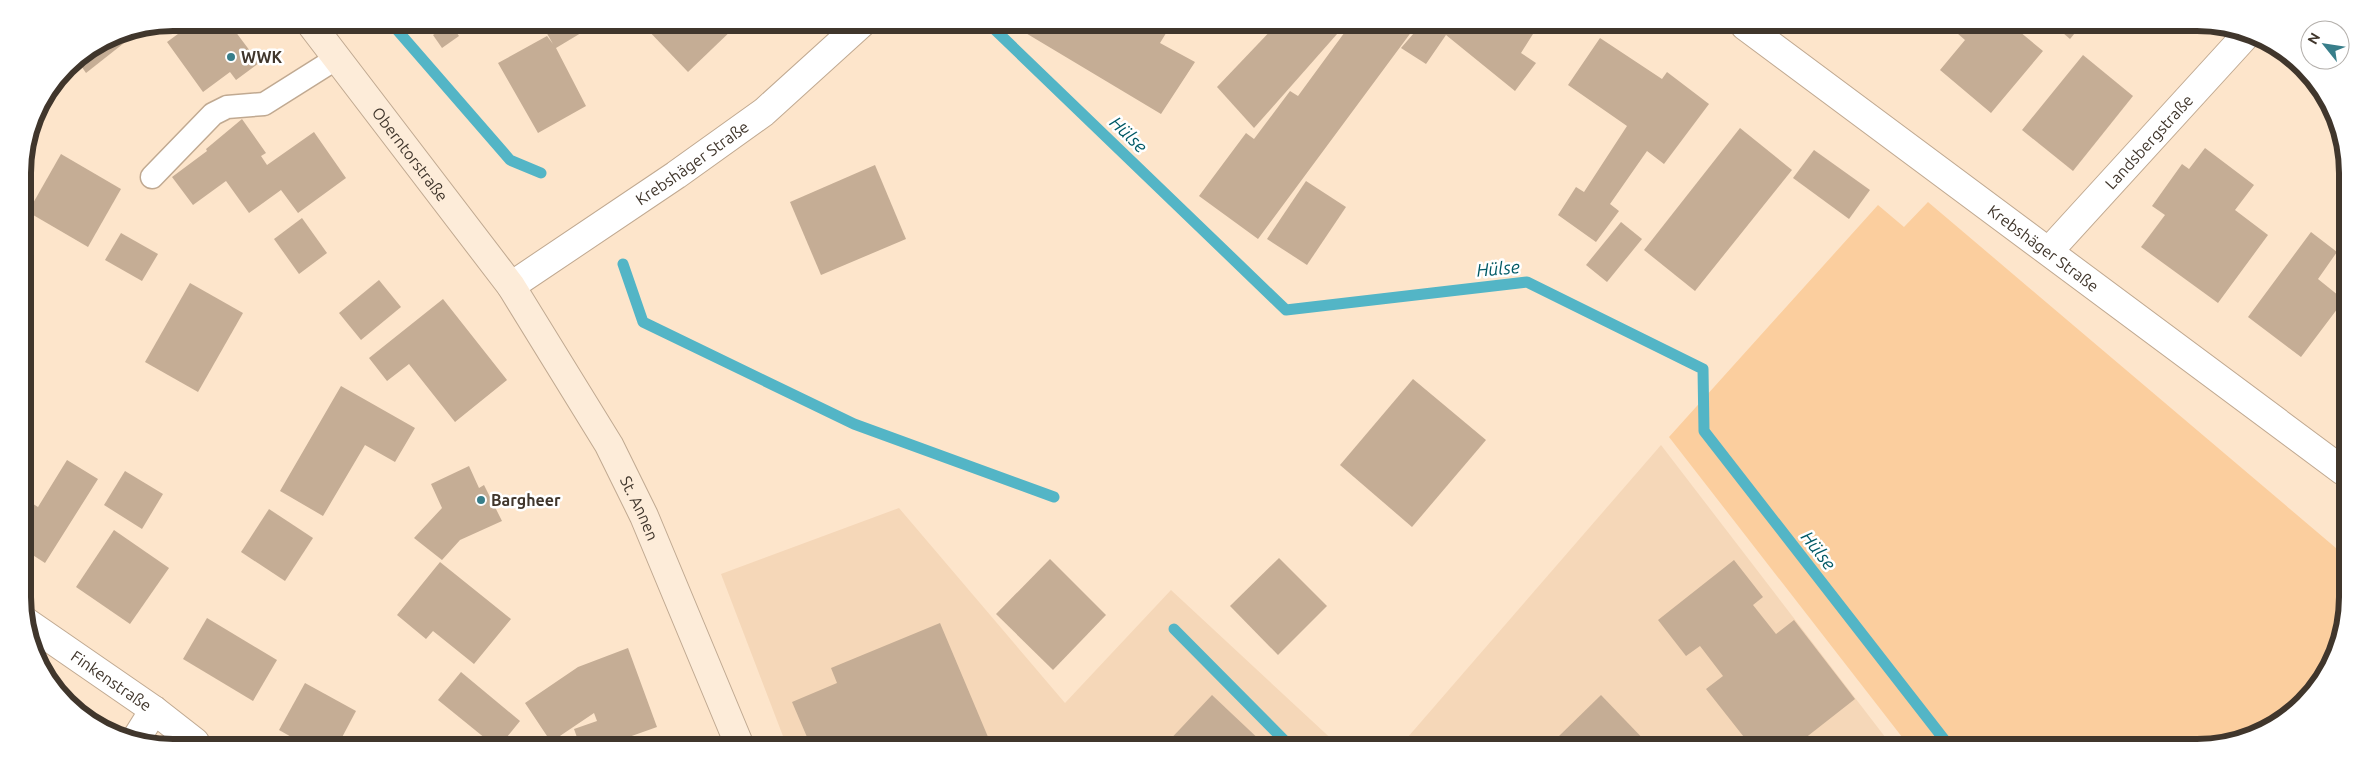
<svg xmlns="http://www.w3.org/2000/svg" width="2370" height="770" viewBox="0 0 2370 770" font-family="Ubuntu,sans-serif">
  <style>
    .built { fill: #f5d7b8 }
    .green { fill: #fbce9e }
    .lines { fill: none; stroke-linecap: round; stroke-linejoin: round }
    .stream { stroke: #53b5c6; stroke-width: 11 }
    .building { fill: #c5ad95 }
    .service-casing { stroke: #c0a991; stroke-width: 25 }
    .minor-casing { stroke: #c0a991; stroke-width: 30 }
    .tertiary-casing { stroke: #c0a991; stroke-width: 30 }
    .secondary-casing { stroke: #c0a991; stroke-width: 30 }
    .service { stroke: #fff; stroke-width: 22 }
    .minor { stroke: #fff; stroke-width: 28 }
    .tertiary { stroke: #fff; stroke-width: 28 }
    .secondary { stroke: #fdecd9; stroke-width: 28 }
    .poi-dot { fill: #387e8a; stroke: #fff; stroke-width: 2 }
    .labels { text-anchor: middle; dominant-baseline: central; stroke-width: 5; stroke-linejoin: round; paint-order: stroke }
    .poi-label { font-size: 16px; font-weight: bold; fill: #40362c; stroke: #fff; text-anchor: start }
    .street-label { font-size: 16px; fill: #40362c; stroke: #fff }
    .water-label { font-size: 18px; font-style: italic; fill: #005965; stroke: #fff }
    .rim { fill: none; stroke: #40362c; stroke-width: 6 }
  </style>
  <rect width="100%" height="100%" fill="#fde5cb"/>
  <g class="built">
    <polygon points="1661,445 1892,746 1401,745"/>
    <polygon points="899,508 1065,703 1171,590 1338,745 786,744 721,574"/>
  </g>
  <polygon class="green" points="1928,202 2343,554 2342,636 2322,681 2289,716 2246,739 2207,747 1909,746 1669,437 1878,205 1904,227"/>
  <g class="lines">
    <g class="stream">
      <polyline points="391,23 510,160 541,173"/>
      <polyline points="990,25 1286,310 1527,282 1703,369 1704,431 1950,747"/>
      <polyline points="623,264 643,322 854,424 1054,497"/>
      <polyline points="1174,629 1289,745"/>
    </g>
  </g>
  <g class="building">
    <polygon points="193,23 229,23 259,63 236,80 230,72 203,92 167,42"/>
    <polygon points="450,23 459,36 442,48 433,35"/>
    <polygon points="541,23 596,24 556,48 586,106 538,133 498,63 547,36 553,44"/>
    <polygon points="648,24 734,24 736,26 688,72 645,27"/>
    <polygon points="1021,25 1171,25 1160,43 1195,62 1161,114 1019,29"/>
    <polygon points="1276,25 1345,25 1254,128 1217,87"/>
    <polygon points="1350,25 1415,27 1258,239 1199,196 1246,133 1254,139 1290,91 1298,96"/>
    <polygon points="1420,26 1538,26 1521,53 1536,63 1515,91 1446,35 1426,64 1401,48"/>
    <polygon points="1950,27 2014,27 2043,51 1991,113 1940,70 1965,40"/>
    <polygon points="2056,27 2080,27 2070,39"/>
    <polygon points="136,30 138,32 86,73 77,60 116,34"/>
    <polygon points="1600,38 1662,79 1667,72 1709,104 1664,164 1647,151 1610,204 1619,211 1596,242 1558,215 1576,187 1584,192 1627,126 1568,85"/>
    <polygon points="2083,55 2133,96 2073,171 2022,130"/>
    <polygon points="242,119 266,153 261,156 267,165 314,132 346,178 298,213 281,190 249,213 226,181 193,205 172,177 207,151 206,149"/>
    <polygon points="1740,128 1792,170 1695,291 1644,250"/>
    <polygon points="2205,148 2254,185 2235,210 2268,235 2218,303 2141,247 2165,215 2152,206 2182,164 2189,169"/>
    <polygon points="1814,150 1870,190 1849,219 1793,178"/>
    <polygon points="61,154 121,189 88,247 28,212"/>
    <polygon points="875,165 906,239 821,275 790,202"/>
    <polygon points="1306,181 1346,207 1307,265 1267,239"/>
    <polygon points="302,218 327,253 299,274 274,239"/>
    <polygon points="1621,222 1642,239 1607,282 1586,265"/>
    <polygon points="2311,232 2337,252 2318,279 2344,300 2301,357 2248,317"/>
    <polygon points="121,233 158,254 142,281 105,260"/>
    <polygon points="379,280 401,307 361,340 339,313"/>
    <polygon points="190,283 243,313 198,392 145,362"/>
    <polygon points="443,299 507,380 455,422 409,364 387,381 369,358"/>
    <polygon points="1413,379 1486,440 1412,527 1340,465"/>
    <polygon points="341,386 415,428 395,462 365,445 323,516 280,491"/>
    <polygon points="67,460 98,479 45,563 25,550 25,499 38,507"/>
    <polygon points="469,466 479,488 484,485 502,521 460,540 442,560 414,538 442,508 431,484"/>
    <polygon points="125,471 163,494 142,529 104,505"/>
    <polygon points="269,509 313,538 285,581 241,552"/>
    <polygon points="114,530 169,568 130,624 76,587"/>
    <polygon points="1279,558 1327,606 1278,655 1230,606"/>
    <polygon points="1050,559 1106,615 1053,670 996,614"/>
    <polygon points="1734,560 1763,597 1753,605 1776,634 1794,620 1855,699 1804,739 1809,746 1751,746 1706,689 1723,676 1700,646 1686,656 1658,620"/>
    <polygon points="440,562 511,619 474,664 433,631 426,639 397,615"/>
    <polygon points="207,618 277,660 253,701 183,659"/>
    <polygon points="940,623 991,744 810,744 792,702 837,683 831,668"/>
    <polygon points="628,648 657,727 612,743 579,743 574,729 597,721 594,713 551,742 525,703 578,667"/>
    <polygon points="461,672 520,721 502,743 491,743 438,700"/>
    <polygon points="305,683 356,711 339,743 302,743 279,730"/>
    <polygon points="1212,695 1265,745 1165,745"/>
    <polygon points="1601,695 1650,746 1564,746 1557,738"/>
  </g>
  <g class="lines">
    <g class="service-casing">
      <polyline id="service" points="152,177 213,114 227,107 264,104 337,58"/>
    </g>
    <g class="minor-casing">
      <g id="minor">
        <path id="s1" d="M2049,251L2248,33"/>
        <path id="s2" d="M25,621L154,710L195,742"/>
        <polyline points="134,742 154,710"/>
      </g>
    </g>
    <g class="tertiary-casing">
      <g id="tertiary">
        <path id="s3" d="M1745,26L2343,471"/>
        <path id="s4" d="M511,286L676,175L764,112L861,24"/>
      </g>
    </g>
    <g class="secondary-casing">
      <g id="secondary">
        <path id="s5" d="M310,23L511,286L609,445L644,516L739,744"/>
      </g>
    </g>
    <use href="#service" class="service"/>
    <use href="#minor" class="minor"/>
    <use href="#tertiary" class="tertiary"/>
    <use href="#secondary" class="secondary"/>
  </g>
  <g class="poi-dot">
    <circle cx="231" cy="57" r="5"/>
    <circle cx="481" cy="500" r="5"/>
  </g>
  <g class="labels">
    <g class="poi-label">
      <text x="241" y="57">WWK</text>
      <text x="491" y="500">Bargheer</text>
    </g>
    <g class="street-label">
      <text stroke="none"><textPath href="#s1" startOffset="148">Landsbergstraße</textPath></text>
      <text stroke="none"><textPath href="#s5" startOffset="165">Oberntorstraße</textPath></text>
      <text stroke="none"><textPath href="#s4" startOffset="219">Krebshäger Straße</textPath></text>
      <text stroke="none"><textPath href="#s3" startOffset="372">Krebshäger Straße</textPath></text>
      <text stroke="none"><textPath href="#s5" startOffset="588">St. Annen</textPath></text>
      <text stroke="none"><textPath href="#s2" startOffset="105">Finkenstraße</textPath></text>
    </g>
    <g class="water-label">
      <text transform="translate(1129 134) rotate(44)">Hülse</text>
      <text transform="translate(1498 268) rotate(-5)">Hülse</text>
      <text transform="translate(1819 550) rotate(52)">Hülse</text>
    </g>
  </g>
  <path d="M0 0H2370V770H0ZM173 31H2197A142 142 0 0 1 2339 173V597A142 142 0 0 1 2197 739H173A142 142 0 0 1 31 597V173A142 142 0 0 1 173 31Z" fill="#fff" fill-rule="evenodd"/>
  <path class="rim" d="M173 31H2197A142 142 0 0 1 2339 173V597A142 142 0 0 1 2197 739H173A142 142 0 0 1 31 597V173A142 142 0 0 1 173 31Z"/>
  <g transform="translate(2325 45) rotate(300)"><circle r="24" fill="#ffffff" stroke="#b3afab"/>
  <path d="M0-4L9 19L0 12L-9 19Z" fill="#387e8a"/>
  <text y="-8" font-size="14" font-weight="bold" text-anchor="middle" fill="#40362c">N</text>
  </g>
</svg>
